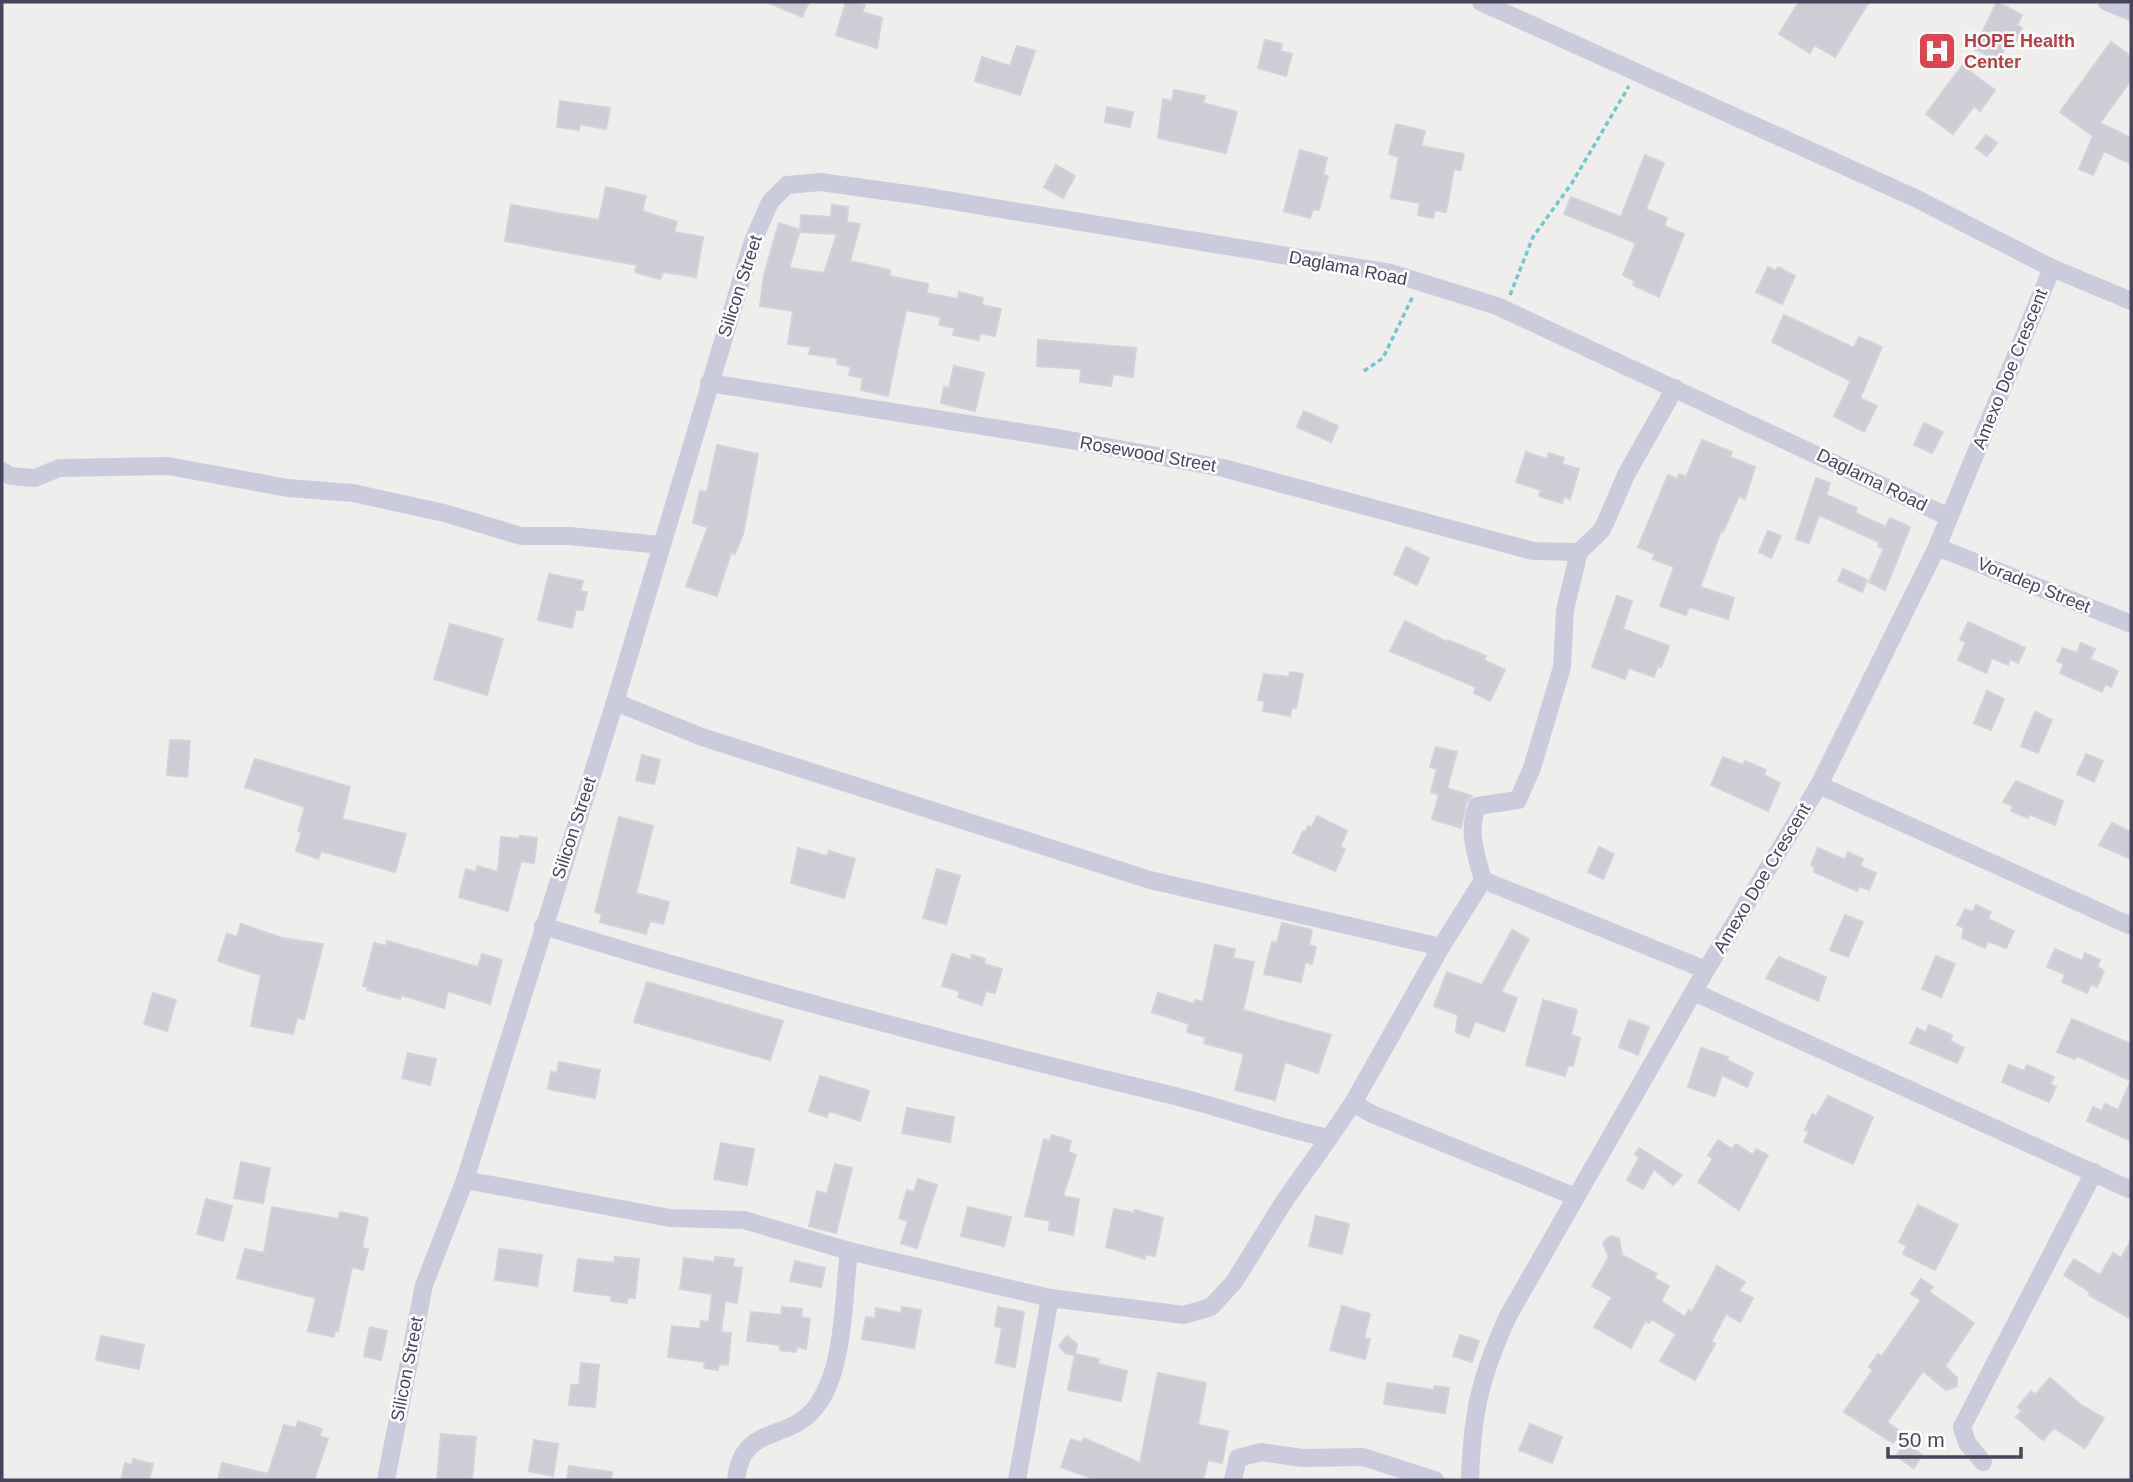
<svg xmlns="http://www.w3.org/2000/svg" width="2133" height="1482" viewBox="0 0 2133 1482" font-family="Helvetica,sans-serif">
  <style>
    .building { fill: #ceccd5; stroke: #d3d1d9; stroke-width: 2 }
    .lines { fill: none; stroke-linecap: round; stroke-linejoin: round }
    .path { stroke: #71c7ce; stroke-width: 3.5; stroke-dasharray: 5 3.5; stroke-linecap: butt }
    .minor { stroke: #cbcbde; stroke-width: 18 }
    .labels { text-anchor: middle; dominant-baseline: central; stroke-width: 5; stroke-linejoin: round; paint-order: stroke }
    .health-label { font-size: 18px; font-weight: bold; fill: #be3a42; stroke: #fff; text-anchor: start }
    .street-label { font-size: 18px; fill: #46455b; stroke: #fff }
  </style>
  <rect width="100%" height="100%" fill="#f0eeed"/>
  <g class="building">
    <polygon points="767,2 809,2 802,17"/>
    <polygon points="846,2 865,5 862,12 882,18 877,48 836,35"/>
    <polygon points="1799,2 1869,2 1835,57 1814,45 1810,53 1779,34"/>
    <polygon points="1997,2 2022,15 2017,25 2022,28 2016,41 2010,38 1999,61 1974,49"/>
    <polygon points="1265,40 1282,44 1280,51 1292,54 1286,76 1258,68"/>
    <polygon points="2111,42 2131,56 2131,80 2100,123 2131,138 2131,164 2104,151 2093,175 2079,169 2093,136 2060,112"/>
    <polygon points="1017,46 1035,51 1020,95 975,81 982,57 1010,66"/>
    <polygon points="1962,66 1995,90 1980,111 1974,106 1953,134 1926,114"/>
    <polygon points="1174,90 1205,96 1203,103 1237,112 1226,153 1158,138 1163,99 1172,101"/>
    <polygon points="560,101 610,108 606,129 580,124 579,130 557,127"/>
    <polygon points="1107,107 1133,112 1130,127 1105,122"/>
    <polygon points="1396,124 1425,131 1421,146 1464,154 1461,170 1454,169 1446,212 1435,210 1433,218 1418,215 1420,203 1391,198 1399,157 1389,154"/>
    <polygon points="1986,135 1997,143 1987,156 1976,148"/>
    <polygon points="1300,150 1327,158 1323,175 1328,176 1319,210 1313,209 1310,218 1284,211"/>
    <polygon points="1645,155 1664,163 1646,209 1667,218 1664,226 1684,234 1659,297 1633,285 1635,281 1623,275 1636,243 1564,214 1571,197 1621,217"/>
    <polygon points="1056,165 1075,176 1063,198 1044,187"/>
    <polygon points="606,187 646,196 642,211 677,222 674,232 703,237 696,277 663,272 660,279 635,272 637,265 505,241 511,205 599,220"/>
    <polygon points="832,205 848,207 847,222 860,224 850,261 890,270 889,276 928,284 927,293 958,299 959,292 983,298 982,305 1001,309 995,336 980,333 979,340 953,335 955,328 939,325 941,317 906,310 888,396 861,390 863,378 849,375 851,367 837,364 838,358 809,354 811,347 788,344 793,311 760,306 764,275 779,223 800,230 789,268 824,273 837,234 800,232 801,215 831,217"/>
    <polygon points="1768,267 1776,271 1778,267 1795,276 1782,304 1756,292"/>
    <polygon points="1784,315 1854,348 1859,337 1882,347 1860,398 1877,406 1864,432 1834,416 1851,381 1772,342"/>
    <polygon points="1038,340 1136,348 1133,377 1113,374 1111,386 1080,382 1081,369 1037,366"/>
    <polygon points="954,366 984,373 975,411 941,403 944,387 949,388"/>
    <polygon points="1304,411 1338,426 1331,442 1297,427"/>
    <polygon points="1924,423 1943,432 1932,453 1914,445"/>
    <polygon points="1702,440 1732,452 1730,457 1755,467 1745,499 1739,496 1723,532 1721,531 1700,587 1734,598 1728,619 1689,607 1686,615 1660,606 1674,567 1653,559 1655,554 1638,547 1668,475 1677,479 1679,474 1686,477"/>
    <polygon points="717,445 758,454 743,534 735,554 731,553 717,596 686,586 708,527 693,523 700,491 707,492"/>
    <polygon points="1526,452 1547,459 1549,453 1564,458 1562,464 1579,469 1570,499 1564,497 1562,503 1539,496 1541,490 1516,482"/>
    <polygon points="1816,478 1830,483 1826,495 1857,508 1855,513 1886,527 1890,518 1910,527 1885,590 1869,582 1884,549 1878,546 1879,542 1819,515 1809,543 1796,539"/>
    <polygon points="1768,531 1781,536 1771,558 1759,552"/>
    <polygon points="1406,547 1429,558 1417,585 1394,574"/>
    <polygon points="1843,569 1867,580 1862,592 1838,581"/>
    <polygon points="549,574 583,581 580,591 587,592 583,610 576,609 572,628 538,620"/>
    <polygon points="1617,596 1632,601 1623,629 1669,646 1661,667 1658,666 1654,677 1629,668 1625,679 1592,667"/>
    <polygon points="1405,621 1447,642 1448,640 1486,656 1484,660 1505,670 1490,701 1474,693 1476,687 1390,651"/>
    <polygon points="1968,622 2025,648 2018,663 2010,659 2008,665 1992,658 1986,673 1958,660 1966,642 1960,640"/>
    <polygon points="450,624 503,639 487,695 434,679"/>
    <polygon points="2081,643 2095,649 2090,659 2118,671 2111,687 2105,684 2102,692 2060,673 2064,664 2057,661 2063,648 2077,653"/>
    <polygon points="1290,672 1303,674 1296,708 1292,707 1290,716 1263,711 1265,701 1258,700 1264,674 1289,677"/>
    <polygon points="1987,691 2004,699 1991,730 1974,723"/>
    <polygon points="2035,712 2052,720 2038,753 2021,746"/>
    <polygon points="170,740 190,741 187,777 167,775"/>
    <polygon points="1436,747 1457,752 1447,788 1472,796 1466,803 1461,828 1432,819 1439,795 1431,792 1437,769 1430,767"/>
    <polygon points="2086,754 2103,761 2094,782 2077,774"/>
    <polygon points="642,755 660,760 654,784 636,780"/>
    <polygon points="1723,757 1743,765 1745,761 1766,770 1764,775 1780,783 1768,811 1711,785"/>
    <polygon points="255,759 350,787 342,819 406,834 395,872 321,851 318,859 296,851 302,832 298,831 305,807 245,787"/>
    <polygon points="2016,781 2063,801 2055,825 2029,814 2028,818 2011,811 2013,806 2003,802"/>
    <polygon points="1317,816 1347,831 1340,847 1345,849 1335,871 1293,853 1303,831 1305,832 1308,826 1312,827"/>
    <polygon points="619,817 653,826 636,893 669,902 663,924 650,921 646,934 600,922 602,914 595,912"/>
    <polygon points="2112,823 2131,832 2131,859 2099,845"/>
    <polygon points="520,836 537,838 534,863 521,861 508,911 459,897 466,869 476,872 477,866 498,872 501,837 519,839"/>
    <polygon points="1599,847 1614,854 1603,879 1588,872"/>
    <polygon points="798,848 827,856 829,851 855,859 844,898 791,883"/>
    <polygon points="1818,848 1845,860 1848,852 1863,859 1860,866 1876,873 1869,890 1860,886 1857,891 1814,872 1815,867 1811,865"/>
    <polygon points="937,869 960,876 946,924 923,918"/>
    <polygon points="1976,905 1991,912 1988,919 2014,931 2006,948 1988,941 1985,948 1962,938 1964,928 1957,925 1965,909 1973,912"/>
    <polygon points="1845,915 1863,922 1848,957 1830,950"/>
    <polygon points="1282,923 1312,930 1309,945 1316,947 1312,964 1305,962 1301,982 1264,974 1272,942 1277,943"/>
    <polygon points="241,924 282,938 323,944 304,1019 297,1018 293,1034 251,1026 261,975 218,961 227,933 237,937"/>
    <polygon points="1512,930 1529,939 1501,992 1517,998 1504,1032 1475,1021 1469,1037 1456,1032 1458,1015 1434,1006 1447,972 1482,985"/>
    <polygon points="387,941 478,967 482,954 502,960 490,1004 448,991 444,1008 401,995 400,999 367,990 368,987 363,986 374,943 386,946"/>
    <polygon points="1215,945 1235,949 1233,958 1254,962 1243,1010 1331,1035 1318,1073 1285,1062 1275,1100 1235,1090 1244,1054 1204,1043 1206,1037 1187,1032 1189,1024 1152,1012 1158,993 1194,1004 1195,1000 1203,1002"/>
    <polygon points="2055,949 2082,961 2085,953 2100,960 2097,967 2104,971 2097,987 2091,984 2087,993 2062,982 2065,974 2047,967"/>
    <polygon points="952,954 971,960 972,955 985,959 984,964 1002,969 995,993 986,991 982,1005 958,997 960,991 942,986"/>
    <polygon points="1936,956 1955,964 1941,997 1922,989"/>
    <polygon points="1779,957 1826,977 1818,1001 1766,978"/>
    <polygon points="647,982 783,1021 770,1060 634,1022"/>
    <polygon points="153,993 176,1000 167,1031 144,1024"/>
    <polygon points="1543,1000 1577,1010 1571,1035 1580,1038 1573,1066 1568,1065 1565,1076 1526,1065"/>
    <polygon points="2072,1019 2131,1044 2131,1081 2077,1056 2075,1059 2057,1052"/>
    <polygon points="1629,1020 1649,1027 1638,1055 1619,1047"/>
    <polygon points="1929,1025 1952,1035 1950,1041 1964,1048 1957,1063 1910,1043 1917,1028 1926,1032"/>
    <polygon points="1701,1048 1728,1057 1727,1060 1753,1073 1747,1087 1722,1075 1715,1096 1688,1087"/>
    <polygon points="408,1053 436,1059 430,1085 402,1078"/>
    <polygon points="559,1062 600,1070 595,1098 548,1089 551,1072 557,1073"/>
    <polygon points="2009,1065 2024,1071 2027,1065 2054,1077 2050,1084 2056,1087 2049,1102 2002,1082"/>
    <polygon points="820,1076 869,1091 860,1121 829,1111 827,1117 809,1111"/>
    <polygon points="2131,1081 2131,1141 2087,1121 2093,1107 2102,1111 2105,1104 2118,1110"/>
    <polygon points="1828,1096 1873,1117 1853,1164 1804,1142 1809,1131 1805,1130 1812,1114 1816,1116"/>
    <polygon points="907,1108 954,1117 950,1142 902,1133"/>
    <polygon points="1052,1135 1071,1141 1068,1152 1076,1155 1063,1196 1079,1199 1073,1235 1049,1230 1050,1221 1025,1216 1044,1139 1050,1141"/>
    <polygon points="1718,1140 1732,1149 1736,1144 1753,1155 1756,1149 1768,1155 1739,1210 1698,1182 1713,1159 1708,1155"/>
    <polygon points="721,1143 754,1149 747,1185 714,1179"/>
    <polygon points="1639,1148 1682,1175 1673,1185 1654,1169 1643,1189 1627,1180 1639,1158 1635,1154"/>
    <polygon points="241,1162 270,1168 263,1203 234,1198"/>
    <polygon points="835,1164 852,1168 836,1233 809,1226 817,1191 827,1194"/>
    <polygon points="918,1179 937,1185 917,1248 901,1243 908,1221 899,1218 907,1190 914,1192"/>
    <polygon points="206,1199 232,1206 223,1241 197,1234"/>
    <polygon points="1918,1205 1958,1225 1935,1270 1903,1254 1907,1246 1899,1242"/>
    <polygon points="272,1207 338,1219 340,1212 368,1218 362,1248 368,1249 363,1270 352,1267 338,1331 335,1330 334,1337 308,1331 316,1298 237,1278 245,1249 264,1253"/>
    <polygon points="968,1207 1011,1217 1004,1246 961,1236"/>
    <polygon points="1114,1209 1134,1213 1135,1210 1163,1218 1155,1256 1145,1254 1145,1259 1106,1247"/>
    <polygon points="1316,1216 1349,1224 1342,1254 1309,1246"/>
    <polygon points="1610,1236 1619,1238 1622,1255 1657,1274 1654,1278 1669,1286 1661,1301 1685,1317 1689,1310 1692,1312 1717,1266 1745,1282 1739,1291 1753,1298 1740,1322 1726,1314 1711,1342 1715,1344 1695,1380 1660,1361 1676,1334 1651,1319 1649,1323 1645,1321 1631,1348 1594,1327 1612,1297 1592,1286 1609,1257 1603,1243"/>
    <polygon points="2131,1241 2131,1319 2089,1295 2090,1292 2064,1275 2074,1259 2100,1275 2113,1253 2121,1258"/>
    <polygon points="499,1249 542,1255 537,1286 495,1280"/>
    <polygon points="615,1257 639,1259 635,1298 628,1298 627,1303 611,1301 612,1296 574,1291 578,1259 614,1263"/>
    <polygon points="715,1257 734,1259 733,1267 742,1268 737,1303 725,1301 721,1332 731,1333 728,1365 719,1364 718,1370 704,1368 705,1362 668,1357 672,1326 700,1329 701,1321 709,1322 712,1294 680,1289 684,1258 715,1262"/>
    <polygon points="795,1261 825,1268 821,1287 790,1281"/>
    <polygon points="1921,1279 1933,1287 1929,1292 1974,1323 1945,1366 1957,1378 1957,1386 1946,1390 1923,1371 1887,1422 1901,1432 1893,1443 1844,1412 1873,1370 1869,1367 1878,1354 1882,1356 1921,1300 1911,1294"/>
    <polygon points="1342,1306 1370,1314 1364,1338 1370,1339 1365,1359 1330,1350"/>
    <polygon points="782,1307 802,1309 801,1317 810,1319 806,1349 797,1347 796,1352 780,1350 780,1345 747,1341 751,1312 781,1315"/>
    <polygon points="902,1307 921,1310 914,1348 862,1339 866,1317 875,1318 876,1308 901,1313"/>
    <polygon points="998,1307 1024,1312 1015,1367 996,1363 1002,1328 995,1326"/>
    <polygon points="370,1327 387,1331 381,1360 364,1356"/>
    <polygon points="1460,1335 1479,1341 1472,1362 1453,1356"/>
    <polygon points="101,1336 144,1345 139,1369 96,1360"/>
    <polygon points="1067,1336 1077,1344 1075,1355 1065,1353 1059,1346"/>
    <polygon points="1075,1354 1099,1359 1098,1364 1127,1371 1121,1401 1068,1390"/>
    <polygon points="581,1363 599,1365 595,1407 569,1405 571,1385 579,1385"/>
    <polygon points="1158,1373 1206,1383 1198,1425 1228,1431 1222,1463 1208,1460 1203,1480 1096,1480 1061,1467 1071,1439 1082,1443 1084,1438 1140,1463"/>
    <polygon points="2050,1378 2081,1405 2104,1418 2085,1448 2054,1428 2043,1440 2016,1417 2022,1411 2018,1407 2031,1391 2035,1395"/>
    <polygon points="1387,1383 1434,1390 1435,1386 1449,1388 1445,1413 1384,1404"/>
    <polygon points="298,1421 322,1429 319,1436 328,1439 314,1480 218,1480 222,1463 268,1474 284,1425 296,1428"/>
    <polygon points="1530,1424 1562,1437 1552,1463 1519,1450"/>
    <polygon points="441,1434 476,1437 472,1480 437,1480"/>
    <polygon points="534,1440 558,1444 553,1476 529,1471"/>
    <polygon points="1905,1443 1922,1455 1914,1468 1896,1456"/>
    <polygon points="133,1459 153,1464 149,1480 121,1480 125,1463 132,1465"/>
    <polygon points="569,1466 612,1472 611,1480 567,1480"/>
  </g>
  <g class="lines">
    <g class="path">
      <polyline points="1510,295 1533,237 1572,183 1629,86"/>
      <polyline points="1364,371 1383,358 1413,296"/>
    </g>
    <g class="minor">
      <polyline points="1481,2 1915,198 2052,268 2131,301"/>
      <polyline points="2107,2 2131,12"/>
      <polyline points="709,383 1064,439 1223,468 1533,551 1579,552"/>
      <polyline points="2,471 11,476 35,478 59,468 168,466 288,488 353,493 444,513 521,536 570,536 661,545"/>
      <polyline points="1937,547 2131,624"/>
      <polyline points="615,702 702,737 1150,880 1441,947"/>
      <polyline points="1819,785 2131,926"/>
      <polyline points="1483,880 1706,970"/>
      <path d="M543,926C750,989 959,1045 1171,1095C1224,1108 1275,1127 1329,1138L1353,1103"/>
      <polyline points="1696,993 2131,1190"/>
      <polyline points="465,1180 670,1218 744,1220 849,1251 1050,1298 1184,1315 1211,1307 1234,1282 1285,1200 1329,1138"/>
      <path d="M1576,1197L1372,1114L1353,1103L1441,947L1483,880C1476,854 1467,832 1477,806L1518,800L1532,768L1562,667L1565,610L1579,552L1602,530L1627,473L1675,388"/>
      <polyline points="1983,1462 1967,1443 1962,1427 2094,1172"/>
      <polyline points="386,1480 424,1285 465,1180 615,702 753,241 770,202 787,185 821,182 928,197 1391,273 1497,306 1949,517"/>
      <path d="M736,1480C742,1423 787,1443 815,1408C845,1371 843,1299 849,1251"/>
      <polyline points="1017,1480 1050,1298"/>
      <polyline points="1233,1480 1238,1458 1261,1452 1302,1458 1363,1457 1435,1480"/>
      <path d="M1470,1480C1472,1413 1480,1378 1508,1316L1706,970L1819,785L1937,547L2052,268"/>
    </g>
  </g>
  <defs>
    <g id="hospital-square" transform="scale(2.0125)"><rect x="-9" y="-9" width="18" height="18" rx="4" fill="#e0444e" stroke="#fff"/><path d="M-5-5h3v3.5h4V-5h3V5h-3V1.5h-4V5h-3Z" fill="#fff"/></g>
  </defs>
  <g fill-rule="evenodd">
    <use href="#hospital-square" x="1937" y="51"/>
  </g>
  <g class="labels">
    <g class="health-label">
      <text x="1964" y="41">HOPE Health<tspan x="1964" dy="21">Center</tspan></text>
    </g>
    <g class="street-label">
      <text transform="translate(1348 268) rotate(11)">Daglama Road</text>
      <text transform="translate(740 286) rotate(-72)">Silicon Street</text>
      <text transform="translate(2010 369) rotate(-68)">Amexo Doe Crescent</text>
      <text transform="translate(1148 454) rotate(10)">Rosewood Street</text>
      <text transform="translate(1872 480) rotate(26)">Daglama Road</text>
      <text transform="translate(2034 585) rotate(22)">Voradep Street</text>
      <text transform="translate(574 828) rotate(-72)">Silicon Street</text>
      <text transform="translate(1762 878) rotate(-59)">Amexo Doe Crescent</text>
      <text transform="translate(407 1369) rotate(-79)">Silicon Street</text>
    </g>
  </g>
  <rect width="2133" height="1482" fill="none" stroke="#46455b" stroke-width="7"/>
  <path d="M1888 1447v10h133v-10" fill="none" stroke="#46455b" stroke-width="3.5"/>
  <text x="1898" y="1447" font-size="21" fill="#46455b" stroke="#ffffff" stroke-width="5" paint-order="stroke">50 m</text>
</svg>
